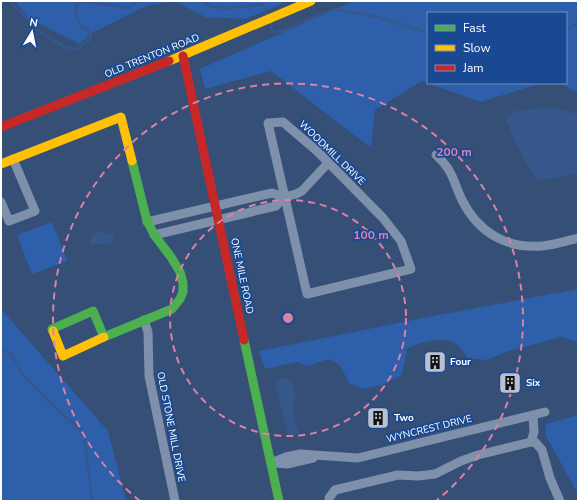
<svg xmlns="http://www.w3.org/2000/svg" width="579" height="502" viewBox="0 0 579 502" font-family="'Nunito Sans',sans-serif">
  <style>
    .green { fill: #2d5faa }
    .water { fill: #35578c }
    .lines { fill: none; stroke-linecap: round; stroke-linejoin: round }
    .stream { stroke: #35578c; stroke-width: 2.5 }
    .street { stroke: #7e90aa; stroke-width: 9 }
    .fast { stroke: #4caf50; stroke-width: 9 }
    .slow { stroke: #ffc107; stroke-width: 9 }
    .jam { stroke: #c62828; stroke-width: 9 }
    .ring { fill: none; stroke: #dd80a5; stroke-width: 2; stroke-dasharray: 7 5 }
    .labels { text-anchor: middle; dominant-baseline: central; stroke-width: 3.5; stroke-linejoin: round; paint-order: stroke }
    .street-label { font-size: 10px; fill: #fff; stroke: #194993 }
    .poi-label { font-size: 10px; font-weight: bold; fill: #fff; stroke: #194993; text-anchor: start }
    .centre { fill: #dd80a5; stroke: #194993; stroke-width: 2 }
    .ring-label { font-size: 12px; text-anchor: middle; font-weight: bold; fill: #dd80a5; stroke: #194993; stroke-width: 3.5; stroke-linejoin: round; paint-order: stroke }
  </style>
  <rect width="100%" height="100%" fill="#354f77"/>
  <g class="green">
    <polygon points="15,1 288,1 246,19 205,17 175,1 146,6 90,34 80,44 29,19"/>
    <polygon points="354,1 578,1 578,93 559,83 566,83 566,13 428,13 428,83 541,83 481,102 422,81 375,110 371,148 271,71 205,89 200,69"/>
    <polygon points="52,222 67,261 32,274 17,235"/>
    <path d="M578,289V342L561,337L509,351L486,360L467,358C464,353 460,345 455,343C445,336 416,342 407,349L405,361L401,375L382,385L363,389L349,383L340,365L329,359L307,366L297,362L265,369L259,351L438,315Z"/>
    <polygon points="1,309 108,431 126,501 2,501 1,499"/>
    <polygon points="578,415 578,494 546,436 546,424"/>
  </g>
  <g class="water">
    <polygon points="550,107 578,114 578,174 537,181 516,144 506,119 515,111"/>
    <polygon points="99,232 110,233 114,237 112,242 109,245 100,244 91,245 89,242 93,235"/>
    <polygon points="287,378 292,381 296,395 293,406 293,414 299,433 291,437 289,437 287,432 275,384 278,380"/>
  </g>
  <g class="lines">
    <g class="stream">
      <polyline points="10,1 39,31 64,47 77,49 91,39 89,31 82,28 75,14 77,2 105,4 128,8 139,1"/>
      <path d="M202,1C214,13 247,6 263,4L267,16"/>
      <polyline points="270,22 273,32 284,31 297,24 335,9 378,17 428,33"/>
      <polyline points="566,30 578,23"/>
      <polyline points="1,349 12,354 22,374 49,402 84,433 92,501"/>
    </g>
    <g class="street">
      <polygon points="283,122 317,151 383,218 401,241 411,269 307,294 268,123"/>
      <path d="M436,155C453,170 453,181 462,200C478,232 506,249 542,246C554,245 566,241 578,238"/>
      <polyline points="1,202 9,221 35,211 13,159"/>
      <polyline points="147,222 272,193 284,197"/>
      <polyline points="154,235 276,206 284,197 296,194 302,191 328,163"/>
      <polyline points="144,320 148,332 149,376 175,501"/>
      <polyline points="531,442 534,432 533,415"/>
      <polyline points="271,463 286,457 300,454 358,458 545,412"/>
      <polyline points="276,463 287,464 313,458"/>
      <polyline points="329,501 329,498 335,490 398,475 418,476 435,474 461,461 478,455 531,442 535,442 542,450 550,478 560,501"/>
    </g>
    <g class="fast">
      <polyline points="53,331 52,329 93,311 104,337 172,309 180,299 183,292 183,283 180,272 171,257 155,236 147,221 132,161"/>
      <polyline points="244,340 279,501"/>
    </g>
    <g class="slow">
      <polyline points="169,61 311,1"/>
      <polyline points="1,164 121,117 132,161"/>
      <polyline points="53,331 63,356 104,337"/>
    </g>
    <g class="jam">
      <polyline points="183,56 244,340"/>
      <polyline points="1,127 169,61"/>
    </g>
  </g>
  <g class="ring">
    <circle cx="288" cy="318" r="118"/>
    <path d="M140 501A235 235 0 1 1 436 501"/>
  </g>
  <defs>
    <g id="building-square" transform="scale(1.15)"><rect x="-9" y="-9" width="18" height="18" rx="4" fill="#b8c1cf" stroke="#194993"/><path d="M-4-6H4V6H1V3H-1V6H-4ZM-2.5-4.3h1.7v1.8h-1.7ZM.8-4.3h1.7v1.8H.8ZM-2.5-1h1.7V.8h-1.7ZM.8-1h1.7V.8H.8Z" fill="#111"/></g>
  </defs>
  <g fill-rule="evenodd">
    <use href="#building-square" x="435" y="362"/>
    <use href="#building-square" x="510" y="383"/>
    <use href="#building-square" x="378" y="418"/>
  </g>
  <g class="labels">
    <g class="street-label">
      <text transform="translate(152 56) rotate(-22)">OLD TRENTON ROAD</text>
      <text transform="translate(332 153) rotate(44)">WOODMILL DRIVE</text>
      <text transform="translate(242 276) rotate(78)">ONE MILE ROAD</text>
      <text transform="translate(171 427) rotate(79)">OLD STONE MILL DRIVE</text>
      <text transform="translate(429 429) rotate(-14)">WYNCREST DRIVE</text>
    </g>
    <g class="poi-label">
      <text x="450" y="362">Four</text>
      <text x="526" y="383">Six</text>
      <text x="394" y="418">Two</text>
    </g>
  </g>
  <circle cx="288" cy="318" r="6" class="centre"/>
  <g class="ring-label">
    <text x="454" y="156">200 m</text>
    <text x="371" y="239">100 m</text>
  </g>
  <rect width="579" height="502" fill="none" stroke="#ffffff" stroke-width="4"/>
  <rect x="427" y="12" width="140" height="72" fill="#194993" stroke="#7592be"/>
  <rect x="435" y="25" width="20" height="6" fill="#4caf50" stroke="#7592be"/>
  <text x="463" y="32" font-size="12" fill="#ffffff">Fast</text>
  <rect x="435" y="45" width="20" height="6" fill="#ffc107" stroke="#7592be"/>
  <text x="463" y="52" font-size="12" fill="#ffffff">Slow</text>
  <rect x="435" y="65" width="20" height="6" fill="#c62828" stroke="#7592be"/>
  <text x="463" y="72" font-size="12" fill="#ffffff">Jam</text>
  <g transform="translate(32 32) rotate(10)" stroke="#194993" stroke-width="3" paint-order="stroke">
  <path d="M0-3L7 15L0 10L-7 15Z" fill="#ffffff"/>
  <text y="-6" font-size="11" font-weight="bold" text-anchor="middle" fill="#ffffff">N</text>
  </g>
</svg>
